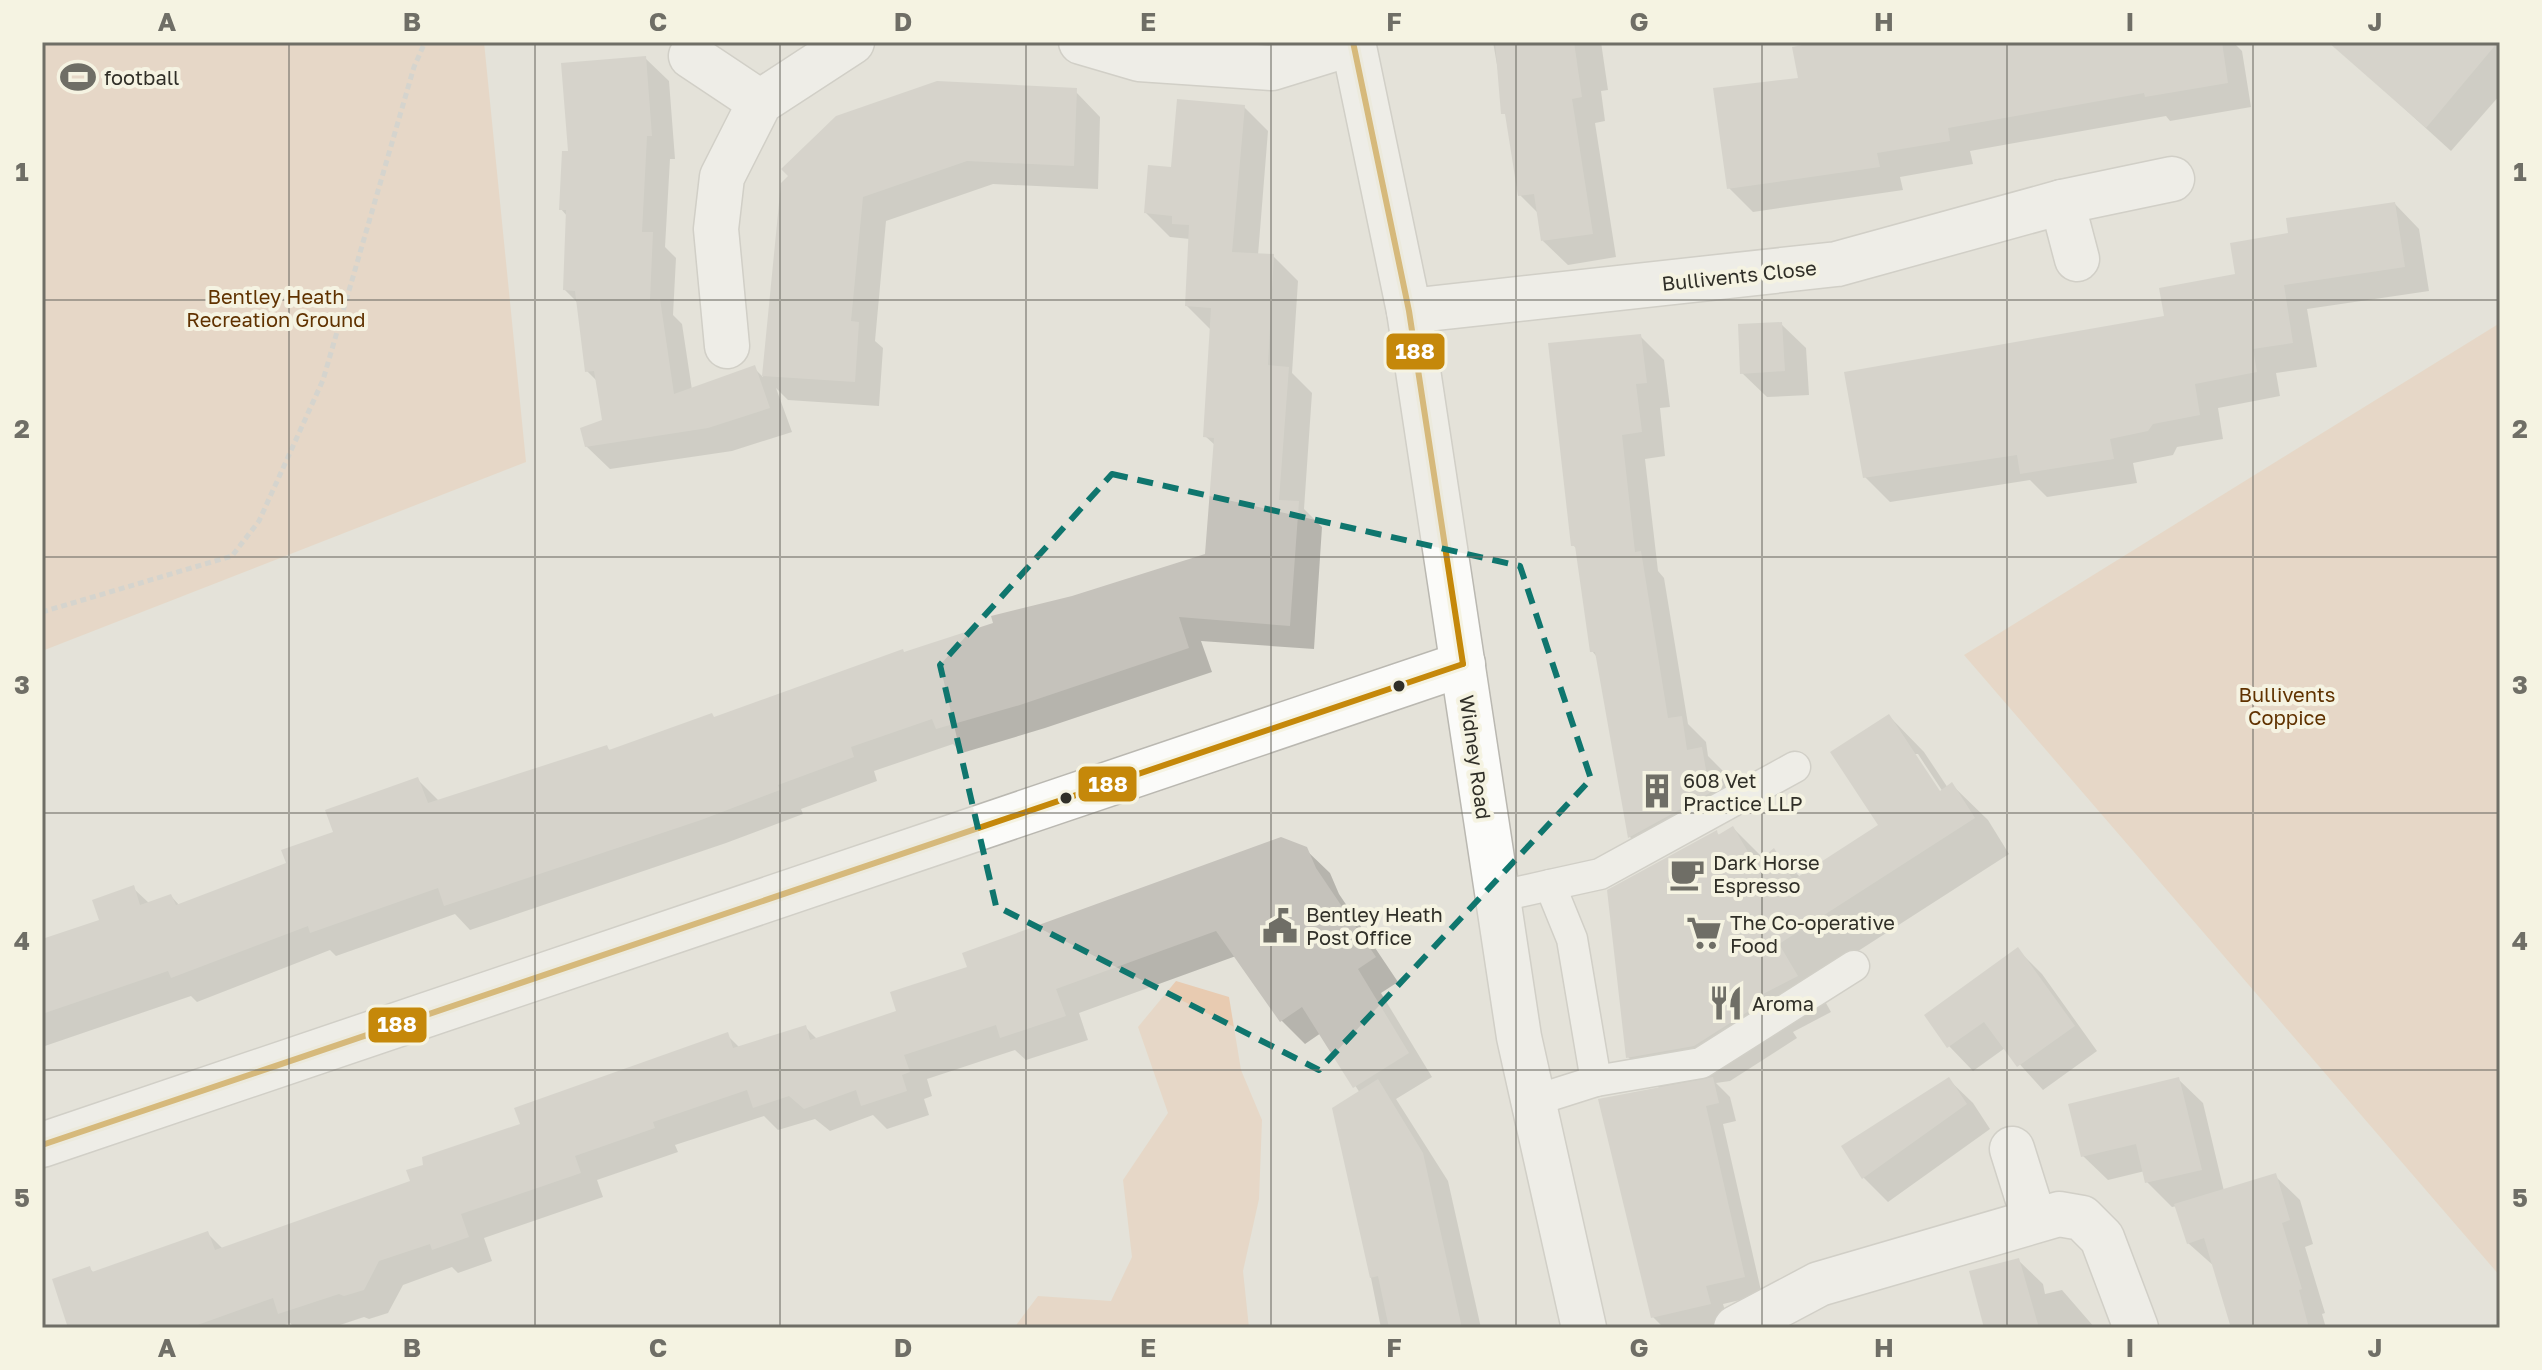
<svg xmlns="http://www.w3.org/2000/svg" width="2542" height="1370" viewBox="0 0 2542 1370" font-family="'Golos Text',sans-serif">
  <style>
    .green { fill: #e8cbb1 }
    .shadow { fill: #0003; fill-rule: evenodd }
    .building { fill: #c5c2bb }
    .lines { fill: none; stroke-linecap: round; stroke-linejoin: round }
    .service-casing { stroke: #bab8b1; stroke-width: 33 }
    .minor-casing { stroke: #bab8b1; stroke-width: 47 }
    .tertiary-casing { stroke: #bab8b1; stroke-width: 47 }
    .path { stroke: #c3c3c0; stroke-width: 5; stroke-dasharray: 6 4; stroke-linecap: butt }
    .service { stroke: #fbfbf9; stroke-width: 30 }
    .minor { stroke: #fbfbf9; stroke-width: 44 }
    .tertiary { stroke: #fbfbf9; stroke-width: 44 }
    .bus-1-casing { stroke: #f5f3e2; stroke-width: 12 }
    .bus-1 { stroke: #c5880a; stroke-width: 6 }
    .marked { fill: none; stroke: #0f766e; stroke-width: 6; stroke-dasharray: 16 10; stroke-linejoin: round }
    .grid { fill: none; stroke: #6f6e66; stroke-width: 2; stroke-opacity: 0.55 }
    .bus-dot { fill: #302f28; stroke: #f5f3e2; stroke-width: 3 }
    .labels { text-anchor: middle; dominant-baseline: central; stroke-width: 8; stroke-linejoin: round; paint-order: stroke }
    .poi-label { font-size: 20px; fill: #302f28; stroke: #f5f3e2; text-anchor: start }
    .street-label { font-size: 20px; fill: #302f28; stroke: #f5f3e2 }
    .park-label { font-size: 20px; fill: #603200; stroke: #f5f3e2 }
    .line-badge { stroke: #f5f3e2; stroke-width: 3 }
    .badge-label { font-size: 22px; text-anchor: middle; font-weight: bold; fill: #fff }
    .neatline { fill: none; stroke: #6f6e66; stroke-width: 3 }
    .grid-label { font-size: 26px; text-anchor: middle; font-weight: bold; fill: #6f6e66 }
  </style>
  <rect width="100%" height="100%" fill="#e4e2d9"/>
  <g class="green">
    <polygon points="42,42 484,42 526,462 42,651"/>
    <polygon points="2500,323 2500,1276 1964,655"/>
    <polygon points="1176,981 1229,997 1241,1070 1262,1120 1259,1199 1243,1271 1249,1328 1014,1328 1038,1296 1111,1301 1132,1257 1123,1180 1168,1113 1138,1027"/>
  </g>
  <g class="shadow">
    <polygon points="1493,42 1601,42 1608,90 1601,91 1605,121 1595,123 1616,257 1568,265 1543,241 1539,214 1520,195"/>
    <polygon points="1828,42 2233,42 2242,51 2251,107 2170,121 2166,116 1970,151 1973,164 1900,177 1903,190 1753,212 1729,188"/>
    <polygon points="2349,42 2500,42 2500,95 2451,151 2341,51"/>
    <polygon points="645,58 669,81 675,159 670,159 665,247 676,258 673,315 682,324 692,390 754,368 763,377 783,184 1076,92 1100,117 1098,189 993,184 886,221 875,341 883,348 879,406 788,400 776,388 792,432 732,451 610,469 586,446 604,421 598,382 587,371 578,303 565,290 567,216 561,209 570,153"/>
    <polygon points="1244,107 1268,131 1258,255 1273,256 1298,281 1292,373 1312,393 1304,509 1322,527 1314,649 1201,641 1212,672 1045,728 962,753 953,744 874,771 877,781 801,809 803,814 726,843 470,930 455,914 336,956 330,950 197,1002 191,996 42,1047 42,940 102,922 133,888 150,904 171,896 180,906 288,864 417,779 439,801 607,748 611,751 715,718 1207,556 1216,446 1205,436 1212,331 1187,306 1190,239 1170,237 1146,213 1173,169"/>
    <polygon points="2395,204 2419,229 2429,291 2307,309 2317,367 2276,373 2280,396 2218,408 2223,439 2177,447 2173,455 2133,463 2137,483 2047,497 2030,480 1890,502 1865,477 2167,318 2237,276 2291,235"/>
    <polygon points="1781,324 1806,348 1809,395 1767,397 1742,373"/>
    <polygon points="1640,336 1664,360 1670,407 1660,408 1665,456 1645,459 1658,571 1664,578 1688,724 1706,742 1708,756 1726,774 1734,818 1654,861 1630,837 1597,657 1592,651 1577,549 1573,545"/>
    <path d="M1889,716L1924,752L1948,788L1952,785L1988,820L2009,854L1813,980L1831,1012L1793,1032L1797,1038L1730,1081L1716,1083L1730,1097L1736,1121L1723,1124L1762,1295L1723,1304L1728,1321L1700,1328H1664L1653,1317L1660,1089L1628,1057L1717,833L1720,836L1733,828L1764,859L1774,850L1801,878L1881,826ZM1913,754H1918L1947,798L1944,801Z"/>
    <polygon points="1305,849 1330,873 1339,894 1398,982 1381,993 1432,1077 1396,1099 1448,1181 1481,1328 1381,1328 1364,1243 1360,1093 1321,1033 1305,1044 1281,1020 1236,956 1079,1013 1088,1040 1026,1060 1015,1050 927,1079 932,1096 924,1099 929,1115 887,1129 873,1115 830,1131 815,1119 778,1130 764,1116 675,1145 678,1152 597,1180 603,1197 484,1238 492,1261 458,1273 452,1267 403,1285 388,1313 369,1319 364,1317 331,1328 295,1328 290,1323 277,1328 71,1328 89,1268 94,1273 207,1233 223,1249 412,1182 522,1125 727,1035 740,1048 805,1027 818,1040 898,1012"/>
    <polygon points="2018,950 2042,974 2097,1051 2043,1090 2005,1048 1973,1071 1949,1046"/>
    <polygon points="1948,1079 1973,1103 1990,1129 1888,1202 1864,1178 1843,1147"/>
    <polygon points="2178,1079 2203,1103 2224,1191 2275,1176 2300,1200 2313,1244 2305,1247 2325,1313 2322,1314 2326,1328 2248,1328 2215,1267 2188,1243 2177,1206 2172,1207 2147,1182 2145,1171 2108,1180 2083,1156"/>
    <polygon points="2018,1260 2043,1284 2045,1294 2062,1290 2095,1328 1986,1328"/>
  </g>
  <g class="building">
    <polygon points="1495,42 1574,42 1582,97 1572,99 1593,234 1541,241 1534,194 1518,196 1505,114 1501,114"/>
    <polygon points="1817,42 2222,42 2228,83 2145,97 2144,93 1948,128 1950,141 1877,153 1880,167 1727,189 1713,88 1798,78 1792,47"/>
    <polygon points="2328,42 2498,42 2426,128"/>
    <polygon points="646,56 652,136 647,136 642,232 653,232 650,300 660,299 674,394 755,365 770,408 708,428 585,447 580,428 602,420 594,371 585,372 575,291 563,290 566,210 559,210 562,151 568,151 561,63"/>
    <polygon points="937,81 1077,88 1074,166 967,161 863,197 851,321 859,322 855,382 762,376 781,183 788,176 781,169 836,116"/>
    <polygon points="1177,99 1245,105 1232,252 1274,254 1268,365 1289,367 1279,500 1299,501 1290,626 1179,617 1189,648 1020,705 936,729 932,719 851,747 854,757 778,785 780,790 701,820 444,906 438,888 310,933 308,926 171,978 168,971 42,1014 42,939 99,920 92,900 134,885 140,905 171,894 176,905 286,863 281,850 333,832 325,810 418,777 428,803 607,745 609,750 712,713 714,717 903,649 904,652 993,623 991,616 1072,596 1205,554 1214,438 1203,437 1211,308 1185,306 1189,225 1172,224 1172,216 1144,213 1148,165 1171,167"/>
    <polygon points="2395,202 2405,267 2284,285 2293,343 2253,349 2257,372 2195,384 2200,415 2153,424 2148,431 2110,439 2114,459 2020,474 2017,455 1863,478 1844,372 2164,316 2159,288 2235,274 2230,243 2288,233 2286,218"/>
    <polygon points="1782,322 1785,371 1740,374 1738,324"/>
    <polygon points="1641,334 1647,383 1636,384 1642,432 1622,435 1635,552 1641,551 1668,718 1682,716 1687,750 1702,747 1710,793 1628,838 1595,652 1590,652 1575,546 1571,546 1548,343"/>
    <polygon points="1889,714 1940,791 1952,782 1975,818 1779,944 1798,976 1759,996 1763,1002 1694,1046 1626,1058 1607,890 1717,830 1718,835 1733,826 1755,864 1774,848 1793,880 1878,825 1830,752"/>
    <polygon points="1281,837 1307,847 1316,868 1376,957 1358,969 1409,1053 1353,1088 1302,1007 1280,1022 1216,931 1056,989 1066,1016 1000,1038 996,1025 904,1055 910,1072 902,1075 907,1091 861,1106 856,1090 804,1109 789,1096 753,1108 747,1090 653,1122 655,1128 575,1156 581,1173 461,1214 469,1237 432,1250 430,1244 379,1261 364,1290 344,1296 339,1294 278,1314 273,1298 189,1328 68,1328 52,1279 90,1266 92,1272 208,1231 215,1250 410,1181 406,1170 423,1165 422,1157 520,1124 514,1108 728,1032 733,1048 806,1025 810,1040 896,1011 890,992 967,967 962,953"/>
    <polygon points="2018,947 2075,1026 2017,1067 1984,1022 1947,1048 1924,1015"/>
    <polygon points="1713,1077 1719,1103 1706,1106 1745,1277 1706,1286 1711,1304 1651,1318 1598,1099"/>
    <polygon points="1949,1077 1967,1104 1862,1179 1841,1146"/>
    <polygon points="2179,1077 2202,1170 2145,1183 2136,1144 2081,1157 2068,1104"/>
    <polygon points="1378,1079 1423,1153 1462,1328 1389,1328 1378,1276 1370,1278 1332,1108"/>
    <polygon points="2276,1173 2290,1220 2282,1223 2302,1289 2299,1290 2309,1328 2231,1328 2204,1238 2187,1244 2174,1204"/>
    <polygon points="2019,1258 2039,1328 1984,1328 1969,1271"/>
  </g>
  <g class="lines">
    <g class="service-casing">
      <g id="service">
        <polyline points="1550,885 1600,874 1795,767"/>
        <polyline points="1496,897 1550,885 1572,939 1596,1081 1533,1101"/>
        <polyline points="1596,1081 1701,1063 1854,966"/>
      </g>
    </g>
    <g class="minor-casing">
      <g id="minor">
        <polyline points="1081,42 1139,59 1272,68 1353,43"/>
        <polyline points="691,56 760,102"/>
        <polyline points="2062,202 2077,259"/>
        <polyline points="1409,311 1837,264 2062,202 2172,179"/>
        <polyline points="727,346 716,229 722,177 760,102 852,42"/>
        <polyline points="42,1145 1463,664"/>
        <polyline points="2012,1149 2034,1219"/>
        <polyline points="1736,1328 1819,1284 2059,1214 2082,1218 2102,1238 2136,1328"/>
      </g>
    </g>
    <g class="tertiary-casing">
      <polyline id="tertiary" points="1353,42 1409,311 1519,1037 1584,1328"/>
    </g>
    <polyline class="path" points="42,612 232,556 259,521 323,380 414,67 425,42"/>
    <use href="#service" class="service"/>
    <use href="#minor" class="minor"/>
    <use href="#tertiary" class="tertiary"/>
    <g class="bus-1-casing">
      <g id="bus-1">
        <polyline points="1353,42 1409,311 1463,664"/>
        <polyline points="42,1145 1463,664"/>
      </g>
    </g>
    <use href="#bus-1" class="bus-1"/>
  </g>
  <path d="M0 0H2542V1370H0ZM1112,474L1520,566L1591,779L1319,1070L996,906L940,665Z" fill="#e4e2d9" fill-opacity=".55" fill-rule="evenodd"/>
  <path class="marked" d="M1112,474L1520,566L1591,779L1319,1070L996,906L940,665Z"/>
  <path class="grid" d="M289,42V1328M535,42V1328M780,42V1328M1026,42V1328M1271,42V1328M1516,42V1328M1762,42V1328M2007,42V1328M2253,42V1328M42,300H2500M42,557H2500M42,813H2500M42,1070H2500"/>
  <defs>
    <g id="stadium-bare" transform="scale(2.76)"><path d="M0-5a6.5 5 0 1 0 0 10a6.5 5 0 1 0 0-10ZM-3.5-1.8h7v3.6h-7Z" fill="#6f6e66" stroke="#f5f3e2" stroke-width="2.5" paint-order="stroke"/></g>
    <g id="building-bare" transform="scale(2.76)"><path d="M-4-6H4V6H1V3H-1V6H-4ZM-2.5-4.3h1.7v1.8h-1.7ZM.8-4.3h1.7v1.8H.8ZM-2.5-1h1.7V.8h-1.7ZM.8-1h1.7V.8H.8Z" fill="#6f6e66" stroke="#f5f3e2" stroke-width="2.5" paint-order="stroke"/></g>
    <g id="cafe-bare" transform="scale(2.76)"><path d="M-5.5-4.5H6V0H3Q3 3.5 0 3.5H-2.5Q-5.5 3.5-5.5 0ZM3-3.2v2h1.7v-2ZM-6 4.5H4V6H-6Z" fill="#6f6e66" stroke="#f5f3e2" stroke-width="2.5" paint-order="stroke"/></g>
    <g id="civic-bare" transform="scale(2.76)"><path d="M-.6-6.5H3V-4.5H.6V-3L4-1V1h2V6H-6V1h2V-1L-.6-3ZM-1.2 2.5V6h2.4V2.5Z" fill="#6f6e66" stroke="#f5f3e2" stroke-width="2.5" paint-order="stroke"/></g>
    <g id="supermarket-bare" transform="scale(2.76)"><path d="M-6-5.5h2.5l.6 2H6L4.5 2H-2.5L-4.4-4H-6ZM-1.5 3.2a1.3 1.3 0 1 0 .1 0ZM3 3.2a1.3 1.3 0 1 0 .1 0Z" fill="#6f6e66" stroke="#f5f3e2" stroke-width="2.5" paint-order="stroke"/></g>
    <g id="restaurant-bare" transform="scale(2.76)"><path d="M-5-6h1v4h1v-4h1v4h1v-4h1v5L-1.5 .5V6h-2V.5L-5-1ZM5-6V6H3V1.5H1.5Q1.5-4 5-6Z" fill="#6f6e66" stroke="#f5f3e2" stroke-width="2.5" paint-order="stroke"/></g>
  </defs>
  <g fill-rule="evenodd">
    <use href="#stadium-bare" x="78" y="77"/>
    <use href="#building-bare" x="1657" y="791"/>
    <use href="#cafe-bare" x="1687" y="874"/>
    <use href="#civic-bare" x="1280" y="926"/>
    <use href="#supermarket-bare" x="1704" y="933"/>
    <use href="#restaurant-bare" x="1726" y="1003"/>
  </g>
  <g class="bus-dot">
    <circle cx="1399" cy="686" r="7"/>
    <circle cx="1066" cy="798" r="7"/>
  </g>
  <g class="labels">
    <g class="poi-label">
      <text x="104" y="77">football</text>
      <text x="1683" y="780">608 Vet<tspan x="1683" dy="23">Practice LLP</tspan></text>
      <text x="1713" y="862">Dark Horse<tspan x="1713" dy="23">Espresso</tspan></text>
      <text x="1306" y="914">Bentley Heath<tspan x="1306" dy="23">Post Office</tspan></text>
      <text x="1730" y="922">The Co-operative<tspan x="1730" dy="23">Food</tspan></text>
      <text x="1752" y="1003">Aroma</text>
    </g>
    <g class="street-label">
      <text transform="translate(1739 275) rotate(-6)">Bullivents Close</text>
      <text transform="translate(1476 757) rotate(82)">Widney Road</text>
    </g>
    <g class="park-label">
      <text x="276" y="296">Bentley Heath<tspan x="276" dy="23">Recreation Ground</tspan></text>
      <text x="2287" y="694">Bullivents<tspan x="2287" dy="23">Coppice</tspan></text>
    </g>
  </g>
  <g class="line-badge">
    <rect x="1385" y="332" width="61" height="39" rx="8" fill="#c5880a"/>
    <rect x="1077" y="765" width="61" height="38" rx="8" fill="#c5880a"/>
    <rect x="367" y="1006" width="61" height="38" rx="8" fill="#c5880a"/>
  </g>
  <g class="badge-label">
    <text x="1415" y="359">188</text>
    <text x="1108" y="792">188</text>
    <text x="397" y="1032">188</text>
  </g>
  <rect width="2542" height="1370" fill="none" stroke="#f5f3e2" stroke-width="88"/>
  <rect x="44" y="44" width="2454" height="1282" class="neatline"/>
  <g class="grid-label">
    <text x="167" y="31">A</text>
    <text x="412" y="31">B</text>
    <text x="658" y="31">C</text>
    <text x="903" y="31">D</text>
    <text x="1148" y="31">E</text>
    <text x="1394" y="31">F</text>
    <text x="1639" y="31">G</text>
    <text x="1884" y="31">H</text>
    <text x="2130" y="31">I</text>
    <text x="2375" y="31">J</text>
    <text x="22" y="181">1</text>
    <text x="2520" y="181">1</text>
    <text x="22" y="438">2</text>
    <text x="2520" y="438">2</text>
    <text x="22" y="694">3</text>
    <text x="2520" y="694">3</text>
    <text x="22" y="950">4</text>
    <text x="2520" y="950">4</text>
    <text x="22" y="1207">5</text>
    <text x="2520" y="1207">5</text>
    <text x="167" y="1357">A</text>
    <text x="412" y="1357">B</text>
    <text x="658" y="1357">C</text>
    <text x="903" y="1357">D</text>
    <text x="1148" y="1357">E</text>
    <text x="1394" y="1357">F</text>
    <text x="1639" y="1357">G</text>
    <text x="1884" y="1357">H</text>
    <text x="2130" y="1357">I</text>
    <text x="2375" y="1357">J</text>
  </g>
</svg>
